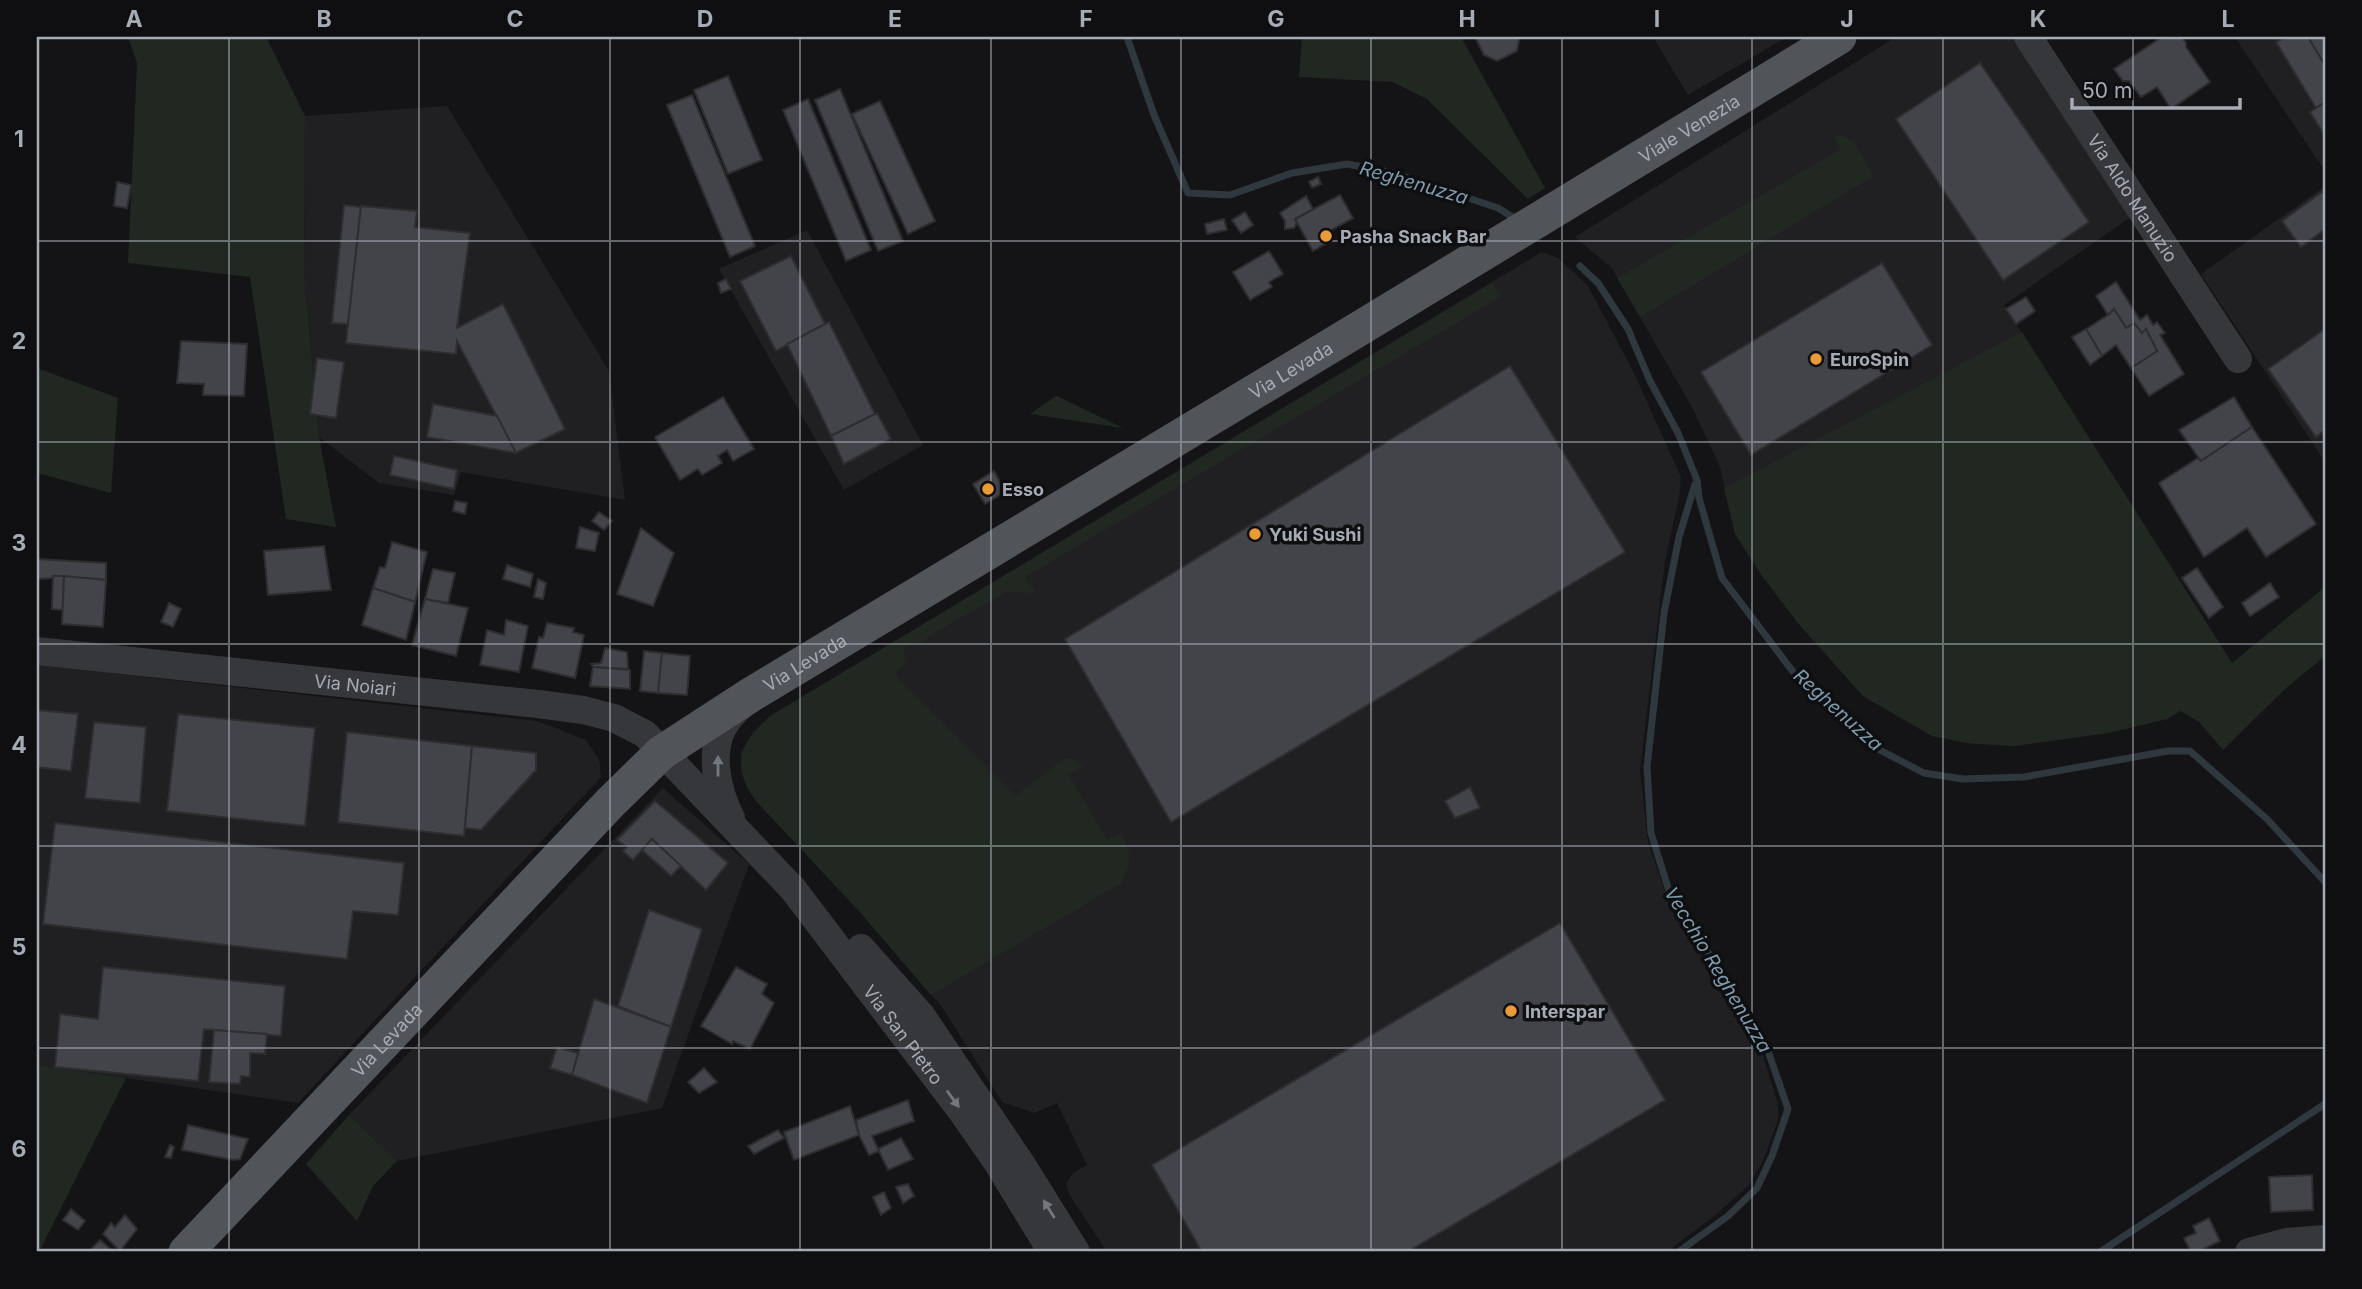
<svg xmlns="http://www.w3.org/2000/svg" width="2362" height="1289" viewBox="0 0 2362 1289" font-family="Inter,sans-serif">
  <style>
    .built { fill: #202022 }
    .green { fill: #202821 }
    .lines { fill: none; stroke-linecap: round; stroke-linejoin: round }
    .stream { stroke: #2e383e; stroke-width: 7 }
    .building { fill: #434449; stroke: #2e2e31; stroke-width: 2 }
    .minor { stroke: #35373a; stroke-width: 28 }
    .major { stroke: #515459; stroke-width: 35 }
    .oneway { fill: #73777e }
    .grid { fill: none; stroke: #a6acb5; stroke-width: 2; stroke-opacity: 0.55 }
    .poi-dot { fill: #e99b38; stroke: #0f0f11; stroke-width: 2.5 }
    .labels { text-anchor: middle; dominant-baseline: central; stroke-width: 7; stroke-linejoin: round; paint-order: stroke }
    .street-label { font-size: 18px; fill: #a6acb5; stroke: #0f0f11 }
    .poi-label { font-size: 18px; font-weight: bold; fill: #a6acb5; stroke: #0f0f11; text-anchor: start }
    .water-label { font-size: 19px; font-style: italic; fill: #7f9daf; stroke: #0f0f11 }
    .neatline { fill: none; stroke: #a6acb5; stroke-width: 2.5 }
    .grid-label { font-size: 23px; text-anchor: middle; font-weight: bold; fill: #a6acb5 }
  </style>
  <rect width="100%" height="100%" fill="#141416"/>
  <g class="built">
    <polygon points="1653,37 1787,37 1688,95"/>
    <polygon points="1896,37 2012,37 2135,214 2004,305 2232,663 2167,719 2108,733 2014,746 1966,743 1932,736 1863,696 1797,622 1760,573 1735,534 1720,467 1693,409 1611,267 1575,237"/>
    <polygon points="2235,37 2325,37 2325,171"/>
    <polygon points="447,106 609,371 625,500 461,472 454,495 379,483 319,437 304,273 305,116"/>
    <polygon points="2325,186 2325,462 2201,274"/>
    <polygon points="807,230 923,445 844,490 719,269"/>
    <polygon points="1542,252 1558,258 1588,286 1634,373 1681,477 1679,498 1665,560 1640,771 1648,842 1670,906 1760,1046 1778,1104 1778,1120 1763,1161 1748,1186 1713,1217 1666,1252 1107,1252 1070,1196 1066,1184 1073,1173 1087,1165 1057,1103 1034,1113 1002,1102 942,1007 859,911 756,801 747,788 741,770 741,752 753,732 770,716"/>
    <polygon points="37,665 537,721 586,740 599,759 601,777 298,1103 37,1065"/>
    <polygon points="663,788 749,864 662,1108 397,1161 349,1115"/>
  </g>
  <g class="green">
    <polygon points="128,37 266,37 305,116 304,273 319,437 336,527 286,519 250,277 128,263 137,63"/>
    <polygon points="1302,37 1461,37 1545,188 1528,199 1427,99 1393,82 1299,77"/>
    <polygon points="1842,135 1854,142 1874,176 1640,317 1617,278 1840,150 1834,137"/>
    <path d="M1492,283L1502,296L1025,577L1036,593L1006,592L932,634L921,644L914,643L906,647L903,654L906,662L895,674L1015,796L1066,758L1074,759L1083,766L1069,775L1107,840L1121,833C1132,855 1133,861 1121,883L931,995L859,911L756,801C730,763 740,745 770,716Z"/>
    <polygon points="2022,332 2232,663 2325,587 2325,656 2285,689 2223,750 2199,722 2181,711 2167,719 2108,733 2014,746 1966,743 1932,736 1863,696 1797,622 1760,573 1735,534 1724,488"/>
    <polygon points="37,368 118,398 111,493 37,473"/>
    <polygon points="1056,396 1057,396 1123,428 1030,414"/>
    <polygon points="37,1065 126,1078 39,1252 37,1252"/>
    <polygon points="349,1115 397,1161 373,1186 357,1221 306,1164"/>
  </g>
  <g class="lines">
    <g class="stream">
      <polyline points="1127,37 1154,115 1188,193 1230,195 1292,173 1347,164 1394,173 1498,208 1514,218"/>
      <polyline points="1580,266 1598,283 1628,329 1650,381 1678,433 1697,480 1699,498 1722,578 1797,677 1874,747 1924,773 1963,779 2024,777 2168,751 2190,751 2267,819 2325,882"/>
      <polyline points="1678,1252 1728,1216 1757,1188 1772,1156 1788,1109 1765,1042 1669,891 1651,833 1647,767 1664,613 1679,537 1695,484"/>
      <polyline points="2100,1252 2325,1104"/>
    </g>
  </g>
  <g class="building">
    <polygon points="1475,37 1517,37 1519,40 1517,51 1497,61 1484,55"/>
    <polygon points="2162,37 2182,37 2186,43 2186,47 2210,82 2171,109 2157,87 2141,97 2129,81 2123,81 2114,69"/>
    <polygon points="2286,37 2308,37 2325,65 2325,102 2316,108 2276,42"/>
    <polygon points="2308,37 2325,37 2325,65"/>
    <polygon points="1980,63 2089,222 2003,280 1896,119"/>
    <polygon points="728,76 762,160 728,174 694,90"/>
    <polygon points="840,89 903,241 878,251 815,100"/>
    <polygon points="692,95 755,246 730,257 667,105"/>
    <polygon points="808,99 871,250 846,261 783,110"/>
    <polygon points="880,101 935,221 908,234 852,114"/>
    <polygon points="2325,102 2325,136 2310,112"/>
    <polygon points="1318,177 1321,184 1312,188 1309,182"/>
    <polygon points="117,182 131,185 127,208 114,206"/>
    <polygon points="2322,192 2325,196 2325,229 2301,247 2282,221"/>
    <polygon points="1340,195 1353,218 1328,232 1332,240 1313,251 1295,219"/>
    <polygon points="1306,196 1313,209 1295,219 1297,223 1294,228 1285,229 1285,221 1280,213"/>
    <polygon points="344,205 361,207 348,324 332,323"/>
    <polygon points="361,206 417,211 415,227 470,233 457,328 503,304 565,429 516,453 457,341 456,354 346,343"/>
    <polygon points="1245,212 1253,225 1241,233 1232,220"/>
    <polygon points="1224,219 1227,230 1207,234 1205,224"/>
    <polygon points="1269,251 1283,274 1269,282 1272,287 1250,300 1233,272"/>
    <polygon points="791,256 825,324 776,351 740,281"/>
    <polygon points="1882,263 1932,345 1751,455 1701,372"/>
    <polygon points="726,279 731,289 721,293 718,283"/>
    <polygon points="2116,282 2140,320 2147,315 2153,325 2157,322 2165,333 2160,335 2184,374 2149,396 2131,368 2157,351 2146,329 2142,333 2134,323 2126,328 2114,309 2108,315 2096,296"/>
    <polygon points="2026,297 2035,311 2016,324 2006,309"/>
    <polygon points="2114,309 2126,328 2134,323 2142,333 2146,329 2157,351 2131,368 2116,345 2102,356 2086,329 2108,315"/>
    <polygon points="829,322 875,414 831,436 787,344"/>
    <polygon points="2086,329 2102,356 2090,365 2072,337"/>
    <polygon points="2325,329 2325,430 2316,437 2268,369"/>
    <polygon points="181,341 247,344 244,396 203,395 204,384 177,383"/>
    <polygon points="317,358 344,362 336,418 310,414"/>
    <polygon points="1510,366 1625,552 1171,822 1065,639"/>
    <polygon points="723,397 754,449 733,461 727,450 718,456 722,463 702,475 698,469 680,480 655,437"/>
    <polygon points="2234,397 2252,427 2201,461 2179,430"/>
    <polygon points="433,404 497,416 516,453 427,437"/>
    <polygon points="877,413 891,439 844,464 831,436"/>
    <polygon points="2252,427 2316,524 2266,557 2247,528 2204,557 2159,483 2198,458 2201,461"/>
    <polygon points="394,456 457,470 454,489 390,475"/>
    <polygon points="994,471 1005,492 985,504 973,484"/>
    <polygon points="455,501 467,503 465,514 453,511"/>
    <polygon points="599,512 612,521 604,530 592,521"/>
    <polygon points="580,527 599,533 595,551 576,548"/>
    <polygon points="641,528 674,553 653,606 617,594"/>
    <polygon points="392,542 427,552 415,602 373,588 380,567 385,568"/>
    <polygon points="324,546 331,590 268,595 264,551"/>
    <polygon points="37,559 106,563 106,580 53,576 53,578 37,579"/>
    <polygon points="507,565 533,574 530,587 503,579"/>
    <polygon points="2197,568 2223,607 2209,618 2182,578"/>
    <polygon points="433,569 455,573 448,603 425,599"/>
    <polygon points="53,576 64,576 63,610 52,609"/>
    <polygon points="64,576 106,580 103,627 62,624"/>
    <polygon points="538,579 546,583 543,599 534,597"/>
    <polygon points="2270,583 2279,597 2250,616 2242,603"/>
    <polygon points="373,588 415,602 406,640 362,625"/>
    <polygon points="425,599 468,608 456,656 412,645"/>
    <polygon points="169,603 181,609 173,627 161,622"/>
    <polygon points="506,620 528,626 519,672 480,665 487,630 504,635"/>
    <polygon points="547,623 574,628 573,632 584,635 575,678 532,668 539,637 543,638"/>
    <polygon points="605,648 627,652 628,669 593,667 591,664 601,663"/>
    <polygon points="644,651 662,653 658,693 640,691"/>
    <polygon points="662,653 690,656 687,695 658,693"/>
    <polygon points="593,667 630,670 630,689 590,686"/>
    <polygon points="37,710 78,714 71,771 37,767"/>
    <polygon points="178,714 315,728 305,826 167,811"/>
    <polygon points="94,722 146,727 140,803 85,798"/>
    <polygon points="347,732 472,746 464,836 338,822"/>
    <polygon points="472,746 536,753 536,770 481,830 465,828"/>
    <polygon points="1470,787 1480,808 1455,818 1445,801"/>
    <polygon points="655,801 728,863 706,890 652,839 633,860 623,851 627,847 617,840"/>
    <polygon points="55,823 404,863 398,915 353,911 347,959 43,924"/>
    <polygon points="652,839 681,866 671,876 642,850"/>
    <polygon points="649,910 702,929 671,1027 618,1006"/>
    <polygon points="1560,923 1665,1100 1407,1252 1202,1252 1152,1165"/>
    <polygon points="103,967 285,986 281,1036 204,1029 198,1081 55,1067 60,1014 98,1019"/>
    <polygon points="736,967 767,984 762,994 774,1003 750,1049 733,1041 732,1044 701,1026"/>
    <polygon points="594,999 671,1027 647,1103 572,1075"/>
    <polygon points="214,1030 267,1034 265,1054 250,1053 250,1077 241,1076 240,1084 209,1082"/>
    <polygon points="557,1047 578,1053 572,1075 550,1068"/>
    <polygon points="704,1068 717,1082 699,1093 688,1082"/>
    <polygon points="908,1100 914,1121 872,1136 879,1151 869,1155 859,1135 856,1120"/>
    <polygon points="850,1106 859,1135 794,1160 784,1132"/>
    <polygon points="188,1125 248,1139 240,1159 233,1160 182,1150"/>
    <polygon points="778,1130 784,1138 754,1154 748,1146"/>
    <polygon points="901,1138 913,1159 888,1170 878,1149"/>
    <polygon points="170,1145 174,1147 171,1158 165,1157"/>
    <polygon points="2312,1175 2313,1210 2271,1212 2269,1177"/>
    <polygon points="908,1184 914,1196 903,1203 896,1187"/>
    <polygon points="884,1192 891,1208 881,1215 873,1197"/>
    <polygon points="71,1209 85,1221 78,1230 63,1220"/>
    <polygon points="125,1215 137,1229 120,1251 103,1234 111,1223 115,1227"/>
    <polygon points="2209,1218 2220,1241 2197,1252 2191,1252 2184,1238 2196,1233 2193,1226"/>
    <polygon points="100,1240 114,1252 92,1252 90,1250"/>
  </g>
  <g class="lines">
    <g class="minor">
      <path id="s1" d="M2028,37L2238,359"/>
      <path id="s2" d="M37,651L538,704L583,710L614,718L645,734L793,889L963,1113L997,1162L1052,1252"/>
      <path d="M731,818C717,791 707,748 727,721C731,715 737,710 742,705"/>
      <polyline points="861,948 921,1015 1022,1165 1076,1252"/>
      <polyline points="2249,1252 2287,1242 2325,1239"/>
    </g>
    <path class="major" id="s3" d="M186,1252L610,803L661,753L752,694L1357,330L1839,37"/>
  </g>
  <defs><path id="oneway-solid" d="M-6-.8H1V-3.2L6.5 0L1 3.2V.8H-6Z" transform="scale(1.75)"/></defs>
  <g class="oneway">
    <use href="#oneway-solid" transform="translate(718 766) rotate(-90)"/>
    <use href="#oneway-solid" transform="translate(953 1099) rotate(54)"/>
    <use href="#oneway-solid" transform="translate(1049 1209) rotate(-122)"/>
  </g>
  <path class="grid" d="M229,37V1252M419,37V1252M610,37V1252M800,37V1252M991,37V1252M1181,37V1252M1371,37V1252M1562,37V1252M1752,37V1252M1943,37V1252M2133,37V1252M37,241H2325M37,442H2325M37,644H2325M37,846H2325M37,1048H2325"/>
  <g class="poi-dot">
    <circle cx="1326" cy="236" r="7"/>
    <circle cx="1816" cy="359" r="7"/>
    <circle cx="988" cy="489" r="7"/>
    <circle cx="1255" cy="534" r="7"/>
    <circle cx="1511" cy="1011" r="7"/>
  </g>
  <g class="labels">
    <g class="street-label">
      <text stroke="none"><textPath href="#s3" startOffset="1892">Viale Venezia</textPath></text>
      <text stroke="none"><textPath href="#s1" startOffset="192">Via Aldo Manuzio</textPath></text>
      <text stroke="none"><textPath href="#s3" startOffset="1426">Via Levada</textPath></text>
      <text stroke="none"><textPath href="#s3" startOffset="859">Via Levada</textPath></text>
      <text stroke="none"><textPath href="#s2" startOffset="320">Via Noiari</textPath></text>
      <text stroke="none"><textPath href="#s2" startOffset="1013">Via San Pietro</textPath></text>
      <text stroke="none"><textPath href="#s3" startOffset="292">Via Levada</textPath></text>
    </g>
    <g class="poi-label">
      <text x="1340" y="236">Pasha Snack Bar</text>
      <text x="1830" y="359">EuroSpin</text>
      <text x="1002" y="489">Esso</text>
      <text x="1269" y="534">Yuki Sushi</text>
      <text x="1525" y="1011">Interspar</text>
    </g>
    <g class="water-label">
      <text transform="translate(1414 183) rotate(16)">Reghenuzza</text>
      <text transform="translate(1838 710) rotate(42)">Reghenuzza</text>
      <text transform="translate(1718 970) rotate(59)">Vecchio Reghenuzza</text>
    </g>
  </g>
  <rect width="2362" height="1289" fill="none" stroke="#0f0f11" stroke-width="77"/>
  <path d="M2072 98v10h168v-10" fill="none" stroke="#a6acb5" stroke-width="3.5"/>
  <text x="2082" y="98" font-size="21" fill="#a6acb5" stroke="#0f0f11" stroke-width="5" paint-order="stroke">50 m</text>
  <rect x="38" y="38" width="2286" height="1212" class="neatline"/>
  <g class="grid-label">
    <text x="134" y="27">A</text>
    <text x="324" y="27">B</text>
    <text x="515" y="27">C</text>
    <text x="705" y="27">D</text>
    <text x="895" y="27">E</text>
    <text x="1086" y="27">F</text>
    <text x="1276" y="27">G</text>
    <text x="1467" y="27">H</text>
    <text x="1657" y="27">I</text>
    <text x="1847" y="27">J</text>
    <text x="2038" y="27">K</text>
    <text x="2228" y="27">L</text>
    <text x="19" y="147">1</text>
    <text x="19" y="349">2</text>
    <text x="19" y="551">3</text>
    <text x="19" y="753">4</text>
    <text x="19" y="955">5</text>
    <text x="19" y="1157">6</text>
  </g>
</svg>
